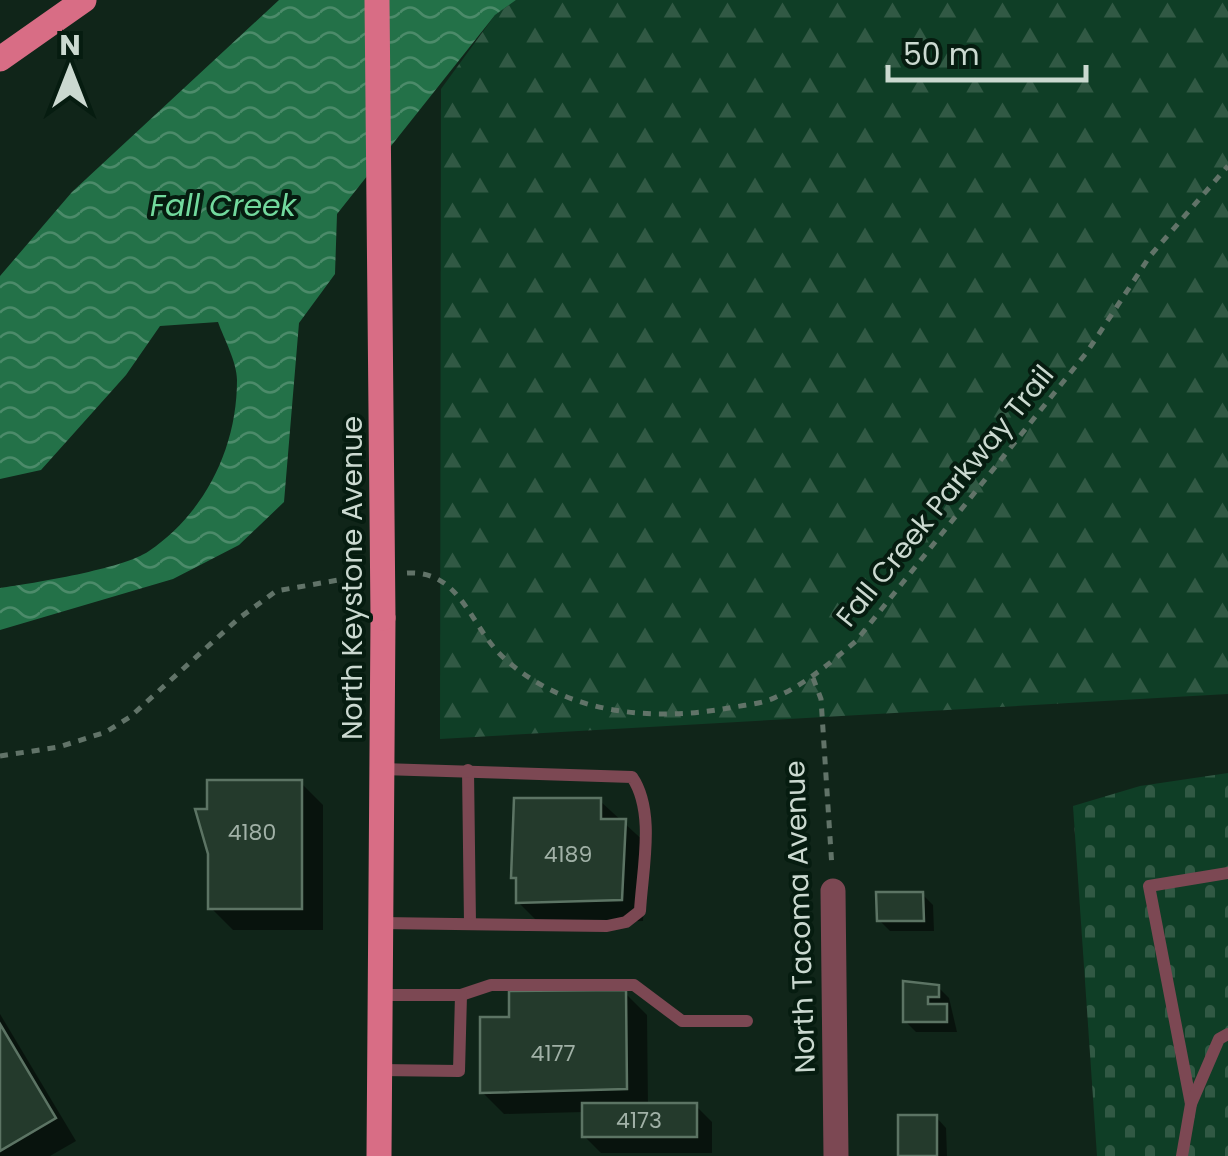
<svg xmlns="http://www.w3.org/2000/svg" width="1228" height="1156" viewBox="0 0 1228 1156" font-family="Poppins,sans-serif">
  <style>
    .forest { fill: url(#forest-firs) }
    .cemetery { fill: url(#cemetery-stones) }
    .water { fill: url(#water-waves) }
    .shadow { fill: #0007 }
    .building { fill: #243a2c; stroke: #5c7464; stroke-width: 2.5 }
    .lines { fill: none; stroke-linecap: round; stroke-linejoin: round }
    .path { stroke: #617368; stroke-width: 5; stroke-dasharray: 8 8; stroke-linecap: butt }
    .lane { stroke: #7c4853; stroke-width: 12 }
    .street { stroke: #7c4853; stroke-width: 25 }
    .primary { stroke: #d86d85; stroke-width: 25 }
    .primary-bridge { stroke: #d86d85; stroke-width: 25 }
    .labels { text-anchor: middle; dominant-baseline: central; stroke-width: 8; stroke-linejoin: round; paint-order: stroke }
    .number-label { font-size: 22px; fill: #a1b1a7 }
    .street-label { font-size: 28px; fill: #cbd9d0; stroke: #061c10 }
    .water-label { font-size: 30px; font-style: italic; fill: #72d99d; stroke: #061c10 }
  </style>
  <defs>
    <pattern id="forest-firs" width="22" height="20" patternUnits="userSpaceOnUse" patternTransform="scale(2.5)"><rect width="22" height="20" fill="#0f3e26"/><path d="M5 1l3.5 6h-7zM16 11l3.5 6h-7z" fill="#315944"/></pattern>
    <pattern id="cemetery-stones" width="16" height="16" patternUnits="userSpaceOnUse" patternTransform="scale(2.5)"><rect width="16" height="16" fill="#0f3e26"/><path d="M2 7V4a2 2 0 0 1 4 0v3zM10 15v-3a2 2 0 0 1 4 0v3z" fill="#315944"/></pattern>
    <pattern id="water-waves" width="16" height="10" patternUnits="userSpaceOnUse" patternTransform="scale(2.5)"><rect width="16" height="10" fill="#237148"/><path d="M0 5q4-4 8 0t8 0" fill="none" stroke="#4c8b6a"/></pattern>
  </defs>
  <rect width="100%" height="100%" fill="#102519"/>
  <polygon class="forest" points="516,0 1228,0 1228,694 440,739 441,89 495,15"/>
  <polygon class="cemetery" points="1228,773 1228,1156 1097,1156 1073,806 1140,786"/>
  <path class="water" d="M279,0H516L495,15L337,214L335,274L299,323L284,502L239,545L173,579L0,630V588C34,583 123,569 149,551C205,513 237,448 237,380C237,362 224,339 218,322L160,326L126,375L41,470L0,479V276L72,192Z"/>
  <g class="shadow">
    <polygon points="301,783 323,805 323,930 233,930 211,908 210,812"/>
    <polygon points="600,801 647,844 643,921 540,924 518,902 518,881 513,877"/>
    <polygon points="922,894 933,905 934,931 890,931 879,920"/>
    <polygon points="905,984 938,987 949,998 957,1032 916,1032 905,1021"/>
    <polygon points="625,993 647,1015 648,1106 696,1106 712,1122 712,1153 601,1153 584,1136 584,1112 504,1114 482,1092 512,1019"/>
    <polygon points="0,1014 76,1141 50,1156 0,1156"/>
    <polygon points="936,1117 946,1128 947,1156 901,1156"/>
  </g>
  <g class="building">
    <polygon points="207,780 302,780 302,909 208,909 208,854 195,809 207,809"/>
    <polygon points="514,798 601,798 601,819 626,819 622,900 516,903 516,878 511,878"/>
    <polygon points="876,892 923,892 924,921 877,921"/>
    <polygon points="903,981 939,985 939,997 928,997 928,1004 947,1004 947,1022 903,1022"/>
    <polygon points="626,990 627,1089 480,1093 480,1017 509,1017 509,991"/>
    <polygon points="0,1024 56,1118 0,1151"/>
    <rect x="582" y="1103" width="115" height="34"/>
    <rect x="898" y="1115" width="39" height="41"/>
  </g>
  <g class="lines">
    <g class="path">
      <path d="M407,573C462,570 470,628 505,659C566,714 651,722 729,708C744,705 761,704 774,698C806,684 830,663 856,641L1087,352L1150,256L1228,166"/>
      <polyline points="813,678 821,699 832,868"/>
      <polyline points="0,756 59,747 106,732 130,717 238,619 276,591 361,576"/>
    </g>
    <g class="lane">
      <polyline points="468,770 470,924"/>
      <path d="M381,923L607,926L626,922L640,911C642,871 656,812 632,777L382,769"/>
      <polyline points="461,995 491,985 634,985 682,1021 747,1021"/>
      <polyline points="380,1070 459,1071 461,995 381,995"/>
      <polyline points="1191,1104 1149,886 1228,873"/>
      <polyline points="1182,1156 1191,1104 1219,1039 1228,1034"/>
    </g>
    <polyline class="street" points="833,891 836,1156"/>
    <g class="primary">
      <polyline points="0,59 84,0"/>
      <polyline points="379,1156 383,618"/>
    </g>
    <polyline class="primary-bridge" points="377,0 383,618"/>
  </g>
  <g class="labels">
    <g class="number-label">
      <text x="252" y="832">4180</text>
      <text x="568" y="854">4189</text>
      <text x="553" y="1053">4177</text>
      <text x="639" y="1120">4173</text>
    </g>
    <g class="street-label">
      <text transform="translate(945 496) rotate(-51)">Fall Creek Parkway Trail</text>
      <text transform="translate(352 578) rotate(-90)">North Keystone Avenue</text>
      <text transform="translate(800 917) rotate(-92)">North Tacoma Avenue</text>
    </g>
    <g class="water-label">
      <text x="223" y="205">Fall Creek</text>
    </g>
  </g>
  <g transform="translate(70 70)" stroke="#061c10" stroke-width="8" paint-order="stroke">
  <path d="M0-8L18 38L0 25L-18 38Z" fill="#cbd9d0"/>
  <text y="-15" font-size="28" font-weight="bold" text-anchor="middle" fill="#cbd9d0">N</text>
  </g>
  <path d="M888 65v15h198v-15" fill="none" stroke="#cbd9d0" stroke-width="5"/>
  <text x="903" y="65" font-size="30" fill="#cbd9d0" stroke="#061c10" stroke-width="8" paint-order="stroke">50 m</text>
</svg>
